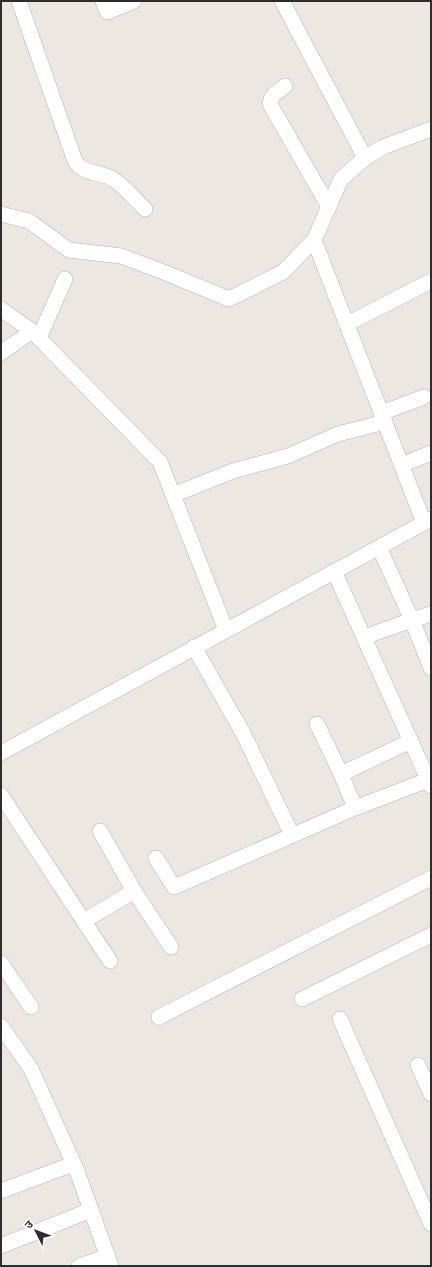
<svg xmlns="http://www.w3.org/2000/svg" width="432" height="1267" viewBox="0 0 432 1267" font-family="Overpass,'Noto Sans Devanagari',sans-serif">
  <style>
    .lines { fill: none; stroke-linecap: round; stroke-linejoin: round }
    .minor-casing { stroke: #b1b2bb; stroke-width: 16 }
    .minor { stroke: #fff; stroke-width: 15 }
  </style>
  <rect width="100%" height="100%" fill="#ece8e1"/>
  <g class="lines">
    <g class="minor-casing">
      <g id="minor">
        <path d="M19,1L75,161C83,175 100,171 113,179C125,187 135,199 145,209"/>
        <polyline points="103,1 107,12 134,1"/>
        <polyline points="282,1 365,158"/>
        <path d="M285,86C279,91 270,95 270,104L329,207"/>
        <polyline points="1,214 29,221 69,250 121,256 166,273 229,299 283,272 314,240 341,179 365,158 383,147 431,129"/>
        <polyline points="314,240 424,523"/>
        <polyline points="1,309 32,331 160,462 226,630"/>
        <polyline points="347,324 431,281"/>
        <polyline points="39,338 65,279"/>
        <polyline points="1,353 32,331"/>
        <polyline points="381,413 424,397"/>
        <polyline points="401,465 431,453"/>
        <polyline points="173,495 233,471 288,456 338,434 385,422"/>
        <polyline points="379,547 412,620 431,614"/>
        <polyline points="334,571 431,786"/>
        <polyline points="364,637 412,620 431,668"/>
        <polyline points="194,647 243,733 292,835"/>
        <polyline points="317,724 341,774 355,808"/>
        <polyline points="1,753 431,519"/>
        <polyline points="341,774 411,741"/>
        <polyline points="1,795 110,961"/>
        <polyline points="156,858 174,887 355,808 428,780"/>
        <polyline points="134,891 171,947"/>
        <polyline points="84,921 134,891 100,831"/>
        <polyline points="1,963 31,1007"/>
        <polyline points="302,999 431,935"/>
        <polyline points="159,1017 431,878"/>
        <polyline points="340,1019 431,1224"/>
        <polyline points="1,1026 31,1069 77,1171 111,1266"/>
        <polyline points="418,1065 431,1094"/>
        <polyline points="1,1191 73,1164"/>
        <polyline points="1,1246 91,1210"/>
        <polyline points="79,1266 108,1256"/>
      </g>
    </g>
    <use href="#minor" class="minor"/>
  </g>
  <rect width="432" height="1267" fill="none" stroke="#2d2d2d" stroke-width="4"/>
  <g transform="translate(36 1231) rotate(312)" stroke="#ffffff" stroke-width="3" paint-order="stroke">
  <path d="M0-3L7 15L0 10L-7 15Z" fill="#2d2d2d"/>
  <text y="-6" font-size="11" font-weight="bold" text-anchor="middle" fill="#2d2d2d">उ</text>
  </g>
</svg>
